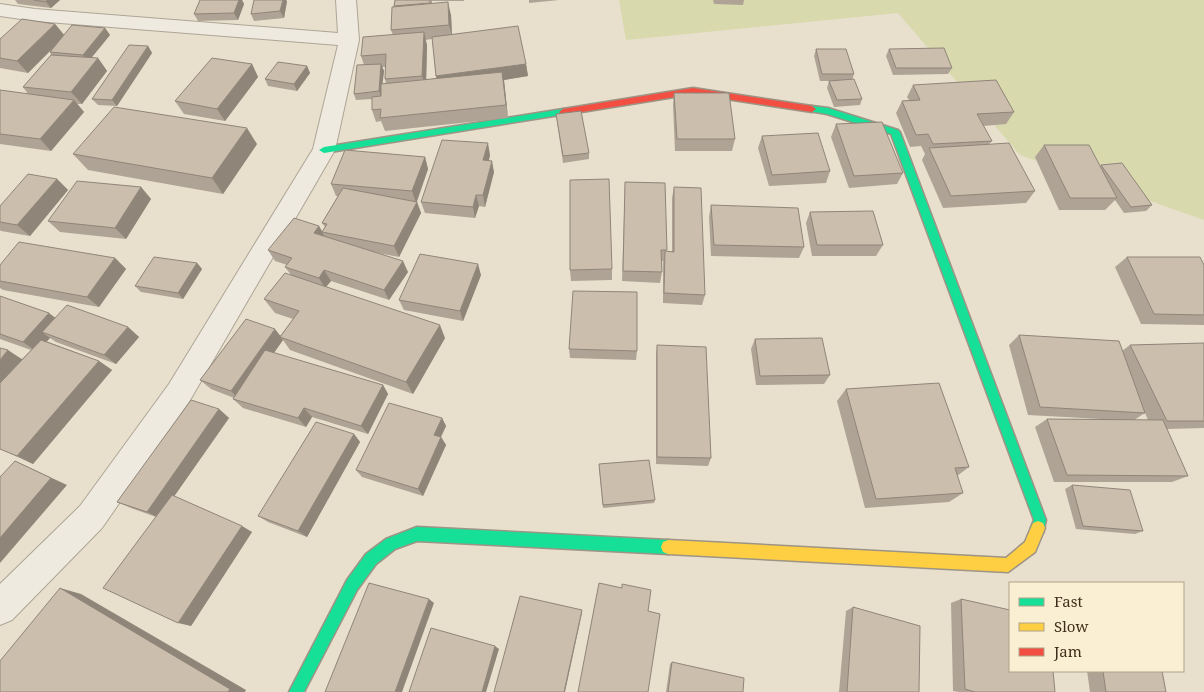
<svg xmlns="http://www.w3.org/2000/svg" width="1204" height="692" viewBox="0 0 1204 692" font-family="'Noto Serif',serif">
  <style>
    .green { fill: #d8d9ad }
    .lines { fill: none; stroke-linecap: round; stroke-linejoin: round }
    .street-casing { stroke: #ada596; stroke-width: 2 }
    .fast-casing { stroke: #9d9485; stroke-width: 3 }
    .slow-casing { stroke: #9d9485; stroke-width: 3 }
    .jam-casing { stroke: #9d9485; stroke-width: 3 }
    .street { fill: #efeae0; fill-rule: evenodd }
    .fast { fill: #16e098; fill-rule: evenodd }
    .slow { fill: #ffcf43; fill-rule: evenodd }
    .jam { fill: #f24e42; fill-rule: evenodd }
    .wall { fill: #afa395; fill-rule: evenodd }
    .shaded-wall { fill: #8f8579 }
    .building { fill: #ccbead; stroke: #8f8579 }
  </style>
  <rect width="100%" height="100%" fill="#e8e0cc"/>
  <polygon class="green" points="619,0 1204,0 1204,220 1020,155 898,13 626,40"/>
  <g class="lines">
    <g class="street-casing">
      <polygon id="street" points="336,0 356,0 359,40 335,150 189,402 102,528 12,620 0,625 0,584 80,506 169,384 313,149 338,45 35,21 0,16 0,4 35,9 338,33"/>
    </g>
    <g class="fast-casing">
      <g id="fast">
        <polygon points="812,106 828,108 898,130 900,132 1046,520 1043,533 1038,535 1033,533 1031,528 1034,520 891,134 827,114 809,111 809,107"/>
        <polygon points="563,109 567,112 566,114 324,153 319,150 324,147"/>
        <polygon points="417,527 668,540 673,542 675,547 673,552 668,554 417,541 395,549 376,564 357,590 304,692 289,692 347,580 366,554 386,539"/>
      </g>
    </g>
    <g class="slow-casing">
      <polygon id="slow" points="1038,521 1043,523 1045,528 1035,552 1008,572 668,554 663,552 661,547 663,542 668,540 1006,558 1025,542 1033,523"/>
    </g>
    <g class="jam-casing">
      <polygon id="jam" points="693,88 812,106 816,109 812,112 693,94 563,115 559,112 563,109"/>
    </g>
    <use href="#street" class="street"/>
    <use href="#fast" class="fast"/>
    <use href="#slow" class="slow"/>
    <use href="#jam" class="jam"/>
  </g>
  <g class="wall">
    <polygon points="15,0 60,0 51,8 18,4"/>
    <polygon points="200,0 242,0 244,4 238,20 198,21 194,14"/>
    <path d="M395,0H464V1H432V3L451,15L452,34L526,64L528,76L504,80L508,118L385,131L381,121L376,122L372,110V99L356,100L354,94L364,65L361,56L393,35L391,30ZM432,39L436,78L426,80L427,45L425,40ZM382,67H385V79L386,84H382L384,71Z"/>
    <polygon points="529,0 559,0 529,3"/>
    <polygon points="713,0 744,0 743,5 714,4"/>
    <polygon points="287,1 284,18 254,21 251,14"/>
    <polygon points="55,24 64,35 105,28 110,35 91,58 98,58 107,71 82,104 77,104 84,112 51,151 0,144 0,90 28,94 23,87 51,55 50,52 51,50 28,73 0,68 0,39"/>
    <polygon points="148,46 152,53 117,106 98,105 92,99"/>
    <polygon points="816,49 854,74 852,80 862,99 860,105 834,107 827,88 829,81 832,81 820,81 814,56"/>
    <polygon points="889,49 952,68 948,74 893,75 886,56"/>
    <polygon points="252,64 258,77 225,121 184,114 175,101"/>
    <polygon points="307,66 310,73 297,91 268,86 265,79"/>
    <polygon points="913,85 1014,112 1006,124 983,126 992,141 989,144 1035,191 1026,203 943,208 922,160 925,154 921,146 910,147 896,113 902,101 909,100 907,97"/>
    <polygon points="674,93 735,139 732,151 675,151 673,105"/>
    <polygon points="556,114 589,153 589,159 563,163"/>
    <polygon points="836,124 903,173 897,184 849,188 831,137"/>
    <polygon points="762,136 830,171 826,183 769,186 758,148"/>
    <polygon points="257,144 223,194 88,170 73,154"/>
    <polygon points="1044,145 1100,166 1101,165 1152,205 1146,211 1124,213 1115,200 1105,210 1059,210 1035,157"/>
    <polygon points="490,155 489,160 494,172 485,207 479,206 475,218 425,213 421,202"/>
    <polygon points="425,157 428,169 417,202 421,213 399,257 373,252 408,272 389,300 331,281 326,287 445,338 413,394 290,350 283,340 274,353 383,385 388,394 368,434 312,417 306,427 243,408 233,399 234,398 211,389 200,380 281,335 293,319 275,313 264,299 291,275 285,267 287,265 275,261 268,250 319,226 325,236 322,232 325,227 322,223 338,196 336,196 331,184"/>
    <polygon points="57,179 68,190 30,236 1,231 0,230 0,206"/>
    <polygon points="625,182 665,183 666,251 672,252 672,198 674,187 705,295 702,305 663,303 663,261 662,261 662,272 660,283 622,281"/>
    <polygon points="141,187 151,199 126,239 60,232 48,221"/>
    <polygon points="711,205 804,247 799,258 711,256 709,217"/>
    <polygon points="810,212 883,245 876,256 812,256 806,223"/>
    <polygon points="1127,257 1204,265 1204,325 1141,324 1115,267"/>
    <polygon points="115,258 126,269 99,307 3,290 0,288 0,265"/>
    <polygon points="197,263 202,269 183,299 141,292 135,286"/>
    <polygon points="612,269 612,280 571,281 570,270"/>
    <polygon points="481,275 463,321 404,310 399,300"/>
    <polygon points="0,296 56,318 128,327 139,337 116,364 56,342 50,338 46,341 99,361 112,370 33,464 0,449 0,348 22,359 31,350 0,339"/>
    <path d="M1019,335L1122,351L1130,345L1204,343V428L1167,429L1188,476L1172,482H1054L1035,427L1047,419H1101L1028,415L1009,345ZM1145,413L1148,420H1134Z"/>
    <polygon points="755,339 830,375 824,384 756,385 751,349"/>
    <polygon points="657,345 711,458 708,466 656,464 656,355"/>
    <polygon points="569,349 637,351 636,360 570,358"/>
    <polygon points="846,389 969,467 957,476 963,493 949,502 865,508 837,401"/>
    <polygon points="219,409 229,418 174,496 252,532 191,626 156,517 131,508 117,502"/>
    <polygon points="442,418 446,426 441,437 446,445 423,496 362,477 356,470"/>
    <polygon points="354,434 360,442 307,537 268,522 258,516"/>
    <polygon points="599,468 655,500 654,503 603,508"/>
    <polygon points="1072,485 1143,531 1135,534 1076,529 1065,489"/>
    <polygon points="961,599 1055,692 959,692 953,691 951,603"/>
    <polygon points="853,607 919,692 839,692 846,611"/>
    <polygon points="672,662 743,692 666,692 670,664"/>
    <polygon points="1087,671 1162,671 1166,692 1090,692"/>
  </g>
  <g class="shaded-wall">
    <polygon points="47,0 60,0 51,8 46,2"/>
    <polygon points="239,0 242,0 244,4 238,20 234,13"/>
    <polygon points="283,0 286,0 287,1 284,18 280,11"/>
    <polygon points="448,2 451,15 452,37 449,25"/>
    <polygon points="55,24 65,36 28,73 17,61"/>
    <polygon points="105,28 110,35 88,62 83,55"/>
    <polygon points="424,32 427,45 426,88 422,76"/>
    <polygon points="148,46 152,53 117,106 112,100"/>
    <polygon points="98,58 107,71 82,104 71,92"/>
    <polygon points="252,64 258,77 225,121 217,109"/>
    <polygon points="381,64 384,71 381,98 379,91"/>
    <polygon points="526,64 528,76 504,80 508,118 506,105 439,88 436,76"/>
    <polygon points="307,66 310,73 297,91 294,84"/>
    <polygon points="74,100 84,112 51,151 40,139"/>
    <polygon points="247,128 257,144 223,194 212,178"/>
    <polygon points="488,143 490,155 486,172 483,160"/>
    <polygon points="425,157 428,169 416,203 412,191"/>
    <polygon points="492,161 494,172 485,207 483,195"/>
    <polygon points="57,179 68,190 30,236 17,225"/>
    <polygon points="141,187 151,199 126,239 115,228"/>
    <polygon points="476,195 479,206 475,218 473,207"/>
    <polygon points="417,202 421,213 399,257 394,246"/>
    <polygon points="319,226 325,237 314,233"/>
    <polygon points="115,258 126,269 99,307 87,297"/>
    <polygon points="403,261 408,272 389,300 384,290"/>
    <polygon points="197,263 202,269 183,299 178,293"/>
    <polygon points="478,264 481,275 463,321 460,311"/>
    <polygon points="324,270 331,281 325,288 319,278"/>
    <polygon points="49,313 62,323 42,332 50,338 37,352 23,342"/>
    <polygon points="440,325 445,338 413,394 406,382"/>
    <polygon points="128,327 139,337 116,364 104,355"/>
    <polygon points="275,329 282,338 280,337 283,340 240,400 231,391"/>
    <polygon points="8,350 23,360 0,388 0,360"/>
    <polygon points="99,361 112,370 33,464 17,456"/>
    <polygon points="383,385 388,394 368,434 361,426"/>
    <polygon points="304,408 312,417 306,427 298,418"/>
    <polygon points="219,409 229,418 159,518 147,512"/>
    <polygon points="442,418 446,426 438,443 434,435"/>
    <polygon points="354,434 360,442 307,537 298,531"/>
    <polygon points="441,437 446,445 423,496 418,489"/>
    <polygon points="15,461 67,485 0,563 0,538"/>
    <polygon points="242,526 252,532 191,626 178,623"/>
    <polygon points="60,588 81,594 246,690 245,692 228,692"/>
    <polygon points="429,599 434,603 402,692 395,692"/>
    <polygon points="582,610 582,613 565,692 564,692"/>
    <polygon points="495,646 499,649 486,692 482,692"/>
  </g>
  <g class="building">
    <polygon points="34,0 47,0 46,2"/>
    <polygon points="200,0 239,0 234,13 194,14"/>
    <polygon points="254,0 283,0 280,11 251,14"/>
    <polygon points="395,0 430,0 430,3 394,6"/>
    <polygon points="448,2 449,25 391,30 392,7"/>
    <polygon points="22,19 55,24 17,61 0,58 0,39"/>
    <polygon points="72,25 105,28 83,55 50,52"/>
    <polygon points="518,26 526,64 436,76 432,37"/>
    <polygon points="424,32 422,76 385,79 386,54 361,56 363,37"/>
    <polygon points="129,45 148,46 112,100 92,99"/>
    <polygon points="944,48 952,68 896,68 889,49"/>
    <polygon points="816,49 846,49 854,74 822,74"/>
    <polygon points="51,55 98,58 71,92 23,87"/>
    <polygon points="212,58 252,64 217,109 175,101"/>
    <polygon points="278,62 307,66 294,84 265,79"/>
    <polygon points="381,64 379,91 354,94 357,65"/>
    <polygon points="502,72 506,105 380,118 381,109 372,110 372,97 381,96 381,84"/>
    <polygon points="854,79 862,99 837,100 829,81"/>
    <polygon points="996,80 1014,112 977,114 992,141 933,144 928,134 916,135 902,101 920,100 913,85"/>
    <polygon points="0,90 74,100 40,139 0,134"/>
    <polygon points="674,93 729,93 735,139 677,139"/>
    <polygon points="114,107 247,128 212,178 73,154"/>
    <polygon points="581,111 589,153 563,156 556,114"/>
    <polygon points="882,122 903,173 854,176 836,124"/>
    <polygon points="818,133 830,171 772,175 762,136"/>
    <polygon points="442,140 488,143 483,160 492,161 483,195 476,195 473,207 421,202"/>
    <polygon points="1009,143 1035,191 951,196 929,148"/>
    <polygon points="1044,145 1089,145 1117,198 1070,198"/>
    <polygon points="345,150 425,157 412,191 331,184"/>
    <polygon points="1122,163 1152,205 1131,207 1101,165"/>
    <polygon points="28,174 57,179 17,225 0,222 0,206"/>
    <polygon points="609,179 612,269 570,270 570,180"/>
    <polygon points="77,181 141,187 115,228 48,221"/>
    <polygon points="625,182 665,183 667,250 661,250 662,272 623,271"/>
    <polygon points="674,187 701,188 705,295 664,293 665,251 674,252"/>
    <polygon points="343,188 417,202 394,246 322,232 327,224 322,223"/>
    <polygon points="711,205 798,208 804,247 714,245"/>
    <polygon points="873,211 883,245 817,245 810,212"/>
    <polygon points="294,218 319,226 314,233 403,261 384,290 324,270 319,278 285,267 292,258 268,250"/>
    <polygon points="19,242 115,258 87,297 0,281 0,265"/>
    <polygon points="420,254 478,264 460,311 399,300"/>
    <polygon points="154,257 197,263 178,293 135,286"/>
    <polygon points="1127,257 1200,257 1204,265 1204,315 1154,314"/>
    <polygon points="285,273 440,325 406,382 280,337 299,311 264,299"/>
    <polygon points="573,291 637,292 637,351 569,349"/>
    <polygon points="0,296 49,313 23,342 0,334"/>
    <polygon points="67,305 128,327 104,355 42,332"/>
    <polygon points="246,319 275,329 231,391 200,380"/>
    <polygon points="1019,335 1119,341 1145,413 1040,407"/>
    <polygon points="822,338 830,375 760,376 755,339"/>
    <polygon points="41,340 99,361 17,456 0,449 0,383"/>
    <polygon points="1204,343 1204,421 1167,421 1130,345"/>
    <polygon points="657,345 706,347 711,458 657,457"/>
    <polygon points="0,348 8,350 0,360"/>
    <polygon points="265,350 383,385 361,426 304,408 298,418 233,399"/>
    <polygon points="939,383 969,467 955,468 963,493 876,499 846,389"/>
    <polygon points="191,400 219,409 147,512 117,502"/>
    <polygon points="389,403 442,418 434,435 441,437 418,489 356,470"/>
    <polygon points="1047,419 1163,420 1188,476 1067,475"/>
    <polygon points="316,422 354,434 298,531 258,516"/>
    <polygon points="649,460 655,500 603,505 599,464"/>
    <polygon points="15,461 51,478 0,538 0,477"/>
    <polygon points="1072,485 1130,490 1143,531 1083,526"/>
    <polygon points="172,495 242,526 178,623 103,588"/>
    <polygon points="369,583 429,599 395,692 325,692"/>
    <polygon points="599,583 622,588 622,584 651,590 648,611 660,614 648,692 578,692"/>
    <polygon points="60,588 230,689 228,692 0,692 0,661"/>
    <polygon points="520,596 582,610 564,692 494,692"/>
    <polygon points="961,599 1010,610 1010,671 1053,671 1055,692 975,692 965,689"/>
    <polygon points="853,607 920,626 919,692 847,692"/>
    <polygon points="431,628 495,646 482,692 409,692"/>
    <polygon points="672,662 744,678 743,692 668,692"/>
    <polygon points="1103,671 1162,671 1166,692 1106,692"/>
  </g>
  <rect x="1009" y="582" width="175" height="90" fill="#faefd2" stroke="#afa189"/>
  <rect x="1019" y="598" width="25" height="8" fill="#16e098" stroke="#afa189"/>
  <text x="1054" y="607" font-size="15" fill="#3e2d1c">Fast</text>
  <rect x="1019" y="623" width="25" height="8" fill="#ffcf43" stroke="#afa189"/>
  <text x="1054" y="632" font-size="15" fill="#3e2d1c">Slow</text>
  <rect x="1019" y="648" width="25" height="8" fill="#f24e42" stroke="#afa189"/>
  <text x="1054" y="657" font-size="15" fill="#3e2d1c">Jam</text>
</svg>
